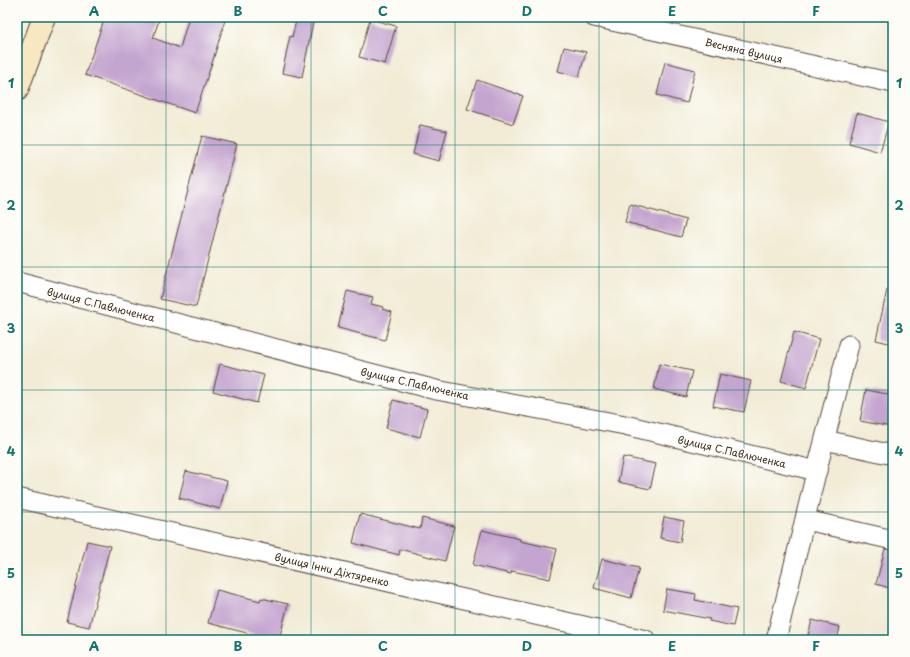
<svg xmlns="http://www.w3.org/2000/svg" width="910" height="657" viewBox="0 0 910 657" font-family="'Playpen Sans',sans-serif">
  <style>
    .building { fill: #c4a5d0 }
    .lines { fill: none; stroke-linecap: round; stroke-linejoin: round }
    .street-casing { stroke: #56473a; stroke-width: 21 }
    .secondary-casing { stroke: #56473a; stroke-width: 24 }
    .street { stroke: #fff; stroke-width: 19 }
    .secondary { stroke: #f7e8c3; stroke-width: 22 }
    .grid { fill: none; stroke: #0f766e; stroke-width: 1; stroke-opacity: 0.55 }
    .labels { text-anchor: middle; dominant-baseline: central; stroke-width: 3; stroke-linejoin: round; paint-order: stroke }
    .street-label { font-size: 10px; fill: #3b2a1e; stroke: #fdfcf7 }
    .neatline { fill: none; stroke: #0f766e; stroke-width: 1.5 }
    .grid-label { font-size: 13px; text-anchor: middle; font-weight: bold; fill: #0f766e }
  </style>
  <rect width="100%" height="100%" fill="#fdfcf7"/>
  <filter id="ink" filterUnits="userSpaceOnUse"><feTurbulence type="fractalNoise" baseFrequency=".025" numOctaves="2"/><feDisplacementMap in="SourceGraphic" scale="8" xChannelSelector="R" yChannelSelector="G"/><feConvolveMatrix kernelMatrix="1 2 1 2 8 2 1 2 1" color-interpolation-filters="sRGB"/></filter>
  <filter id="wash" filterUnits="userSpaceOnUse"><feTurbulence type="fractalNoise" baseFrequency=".012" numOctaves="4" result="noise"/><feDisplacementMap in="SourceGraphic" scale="16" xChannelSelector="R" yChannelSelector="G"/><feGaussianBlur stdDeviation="0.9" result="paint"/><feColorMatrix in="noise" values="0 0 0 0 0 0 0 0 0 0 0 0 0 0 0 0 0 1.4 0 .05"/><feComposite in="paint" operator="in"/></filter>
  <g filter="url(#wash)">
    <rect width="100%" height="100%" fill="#f2ecd6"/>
    <g id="blocks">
      <g class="building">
        <polygon points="105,17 160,17 153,38 180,48 189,17 226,17 213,60 195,113 85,75"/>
        <polygon points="297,17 314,17 302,77 282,73 290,36 292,37"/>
        <polygon points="370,19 396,26 385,64 359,57"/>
        <polygon points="564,47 586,52 579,77 558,71"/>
        <polygon points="665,62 695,70 687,103 657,95"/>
        <polygon points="477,80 523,96 513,124 467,109"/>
        <polygon points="857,113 889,122 880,152 849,143"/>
        <polygon points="420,125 447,131 439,161 413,154"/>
        <polygon points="202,136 237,144 196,307 160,299"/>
        <polygon points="630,204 686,220 681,237 625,222"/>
        <polygon points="887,290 893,291 893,344 876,340"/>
        <polygon points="347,291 373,297 371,304 383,307 382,309 392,312 385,340 338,328"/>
        <polygon points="794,332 819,339 806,388 781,381"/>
        <polygon points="220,364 264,375 257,403 213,391"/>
        <polygon points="659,364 692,371 686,397 654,389"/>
        <polygon points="720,374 751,381 744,412 713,406"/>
        <polygon points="866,390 893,395 893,416 891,427 860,421"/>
        <polygon points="393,400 427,409 420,437 386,428"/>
        <polygon points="623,457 656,464 650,489 618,482"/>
        <polygon points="186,471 227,481 220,509 179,498"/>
        <polygon points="360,514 420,529 422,518 454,526 445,561 400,549 399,555 353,543"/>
        <polygon points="664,517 684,521 680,542 660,538"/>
        <polygon points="482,530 520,539 520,541 557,549 550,579 512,571 511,574 473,565"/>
        <polygon points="87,541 110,546 89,627 67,622"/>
        <polygon points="885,549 893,551 893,589 876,584"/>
        <polygon points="602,559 639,568 631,598 594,588"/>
        <polygon points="667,589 696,594 695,600 737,609 733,626 709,621 710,619 663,610"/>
        <polygon points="217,590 260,601 261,598 288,604 279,640 274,640 208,623"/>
        <polygon points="812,620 840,627 837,640 807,640"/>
      </g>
    </g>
  </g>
  <g filter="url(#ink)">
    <use href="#blocks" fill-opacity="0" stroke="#56473a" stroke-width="1"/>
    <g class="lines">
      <g class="street-casing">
        <g id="street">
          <polyline points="594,17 893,83"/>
          <polyline points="17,282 436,390 625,425 817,471"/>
          <polyline points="825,440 893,455"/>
          <polyline points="17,498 646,640"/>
          <polyline points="806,520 893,540"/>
          <polyline points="776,640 815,477 849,345"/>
        </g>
      </g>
      <g class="secondary-casing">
        <polyline id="secondary" points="17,90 44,17"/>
      </g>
      <use href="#street" class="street"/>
      <use href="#secondary" class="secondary"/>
    </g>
  </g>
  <path class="grid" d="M166,17V640M311,17V640M455,17V640M599,17V640M744,17V640M17,145H893M17,267H893M17,390H893M17,512H893"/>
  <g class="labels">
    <g class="street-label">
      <text transform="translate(744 50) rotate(13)">Весняна вулиця</text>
      <text transform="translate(101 304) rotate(14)">вулиця С.Павлюченка</text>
      <text transform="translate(415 383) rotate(13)">вулиця С.Павлюченка</text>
      <text transform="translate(732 451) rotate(13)">вулиця С.Павлюченка</text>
      <text transform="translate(332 569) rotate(13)">вулиця Інни Діхтяренко</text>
    </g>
  </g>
  <rect width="910" height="657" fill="none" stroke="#fdfcf7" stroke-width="44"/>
  <rect x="22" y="22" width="866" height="613" class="neatline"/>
  <g class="grid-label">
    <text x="94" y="16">A</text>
    <text x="238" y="16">B</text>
    <text x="383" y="16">C</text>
    <text x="527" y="16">D</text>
    <text x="672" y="16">E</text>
    <text x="816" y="16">F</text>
    <text x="11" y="88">1</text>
    <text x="899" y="88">1</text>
    <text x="11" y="210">2</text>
    <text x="899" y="210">2</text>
    <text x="11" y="333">3</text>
    <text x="899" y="333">3</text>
    <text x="11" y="456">4</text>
    <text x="899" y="456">4</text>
    <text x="11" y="578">5</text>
    <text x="899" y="578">5</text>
    <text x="94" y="651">A</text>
    <text x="238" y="651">B</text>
    <text x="383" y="651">C</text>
    <text x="527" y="651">D</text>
    <text x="672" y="651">E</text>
    <text x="816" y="651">F</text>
  </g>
</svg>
